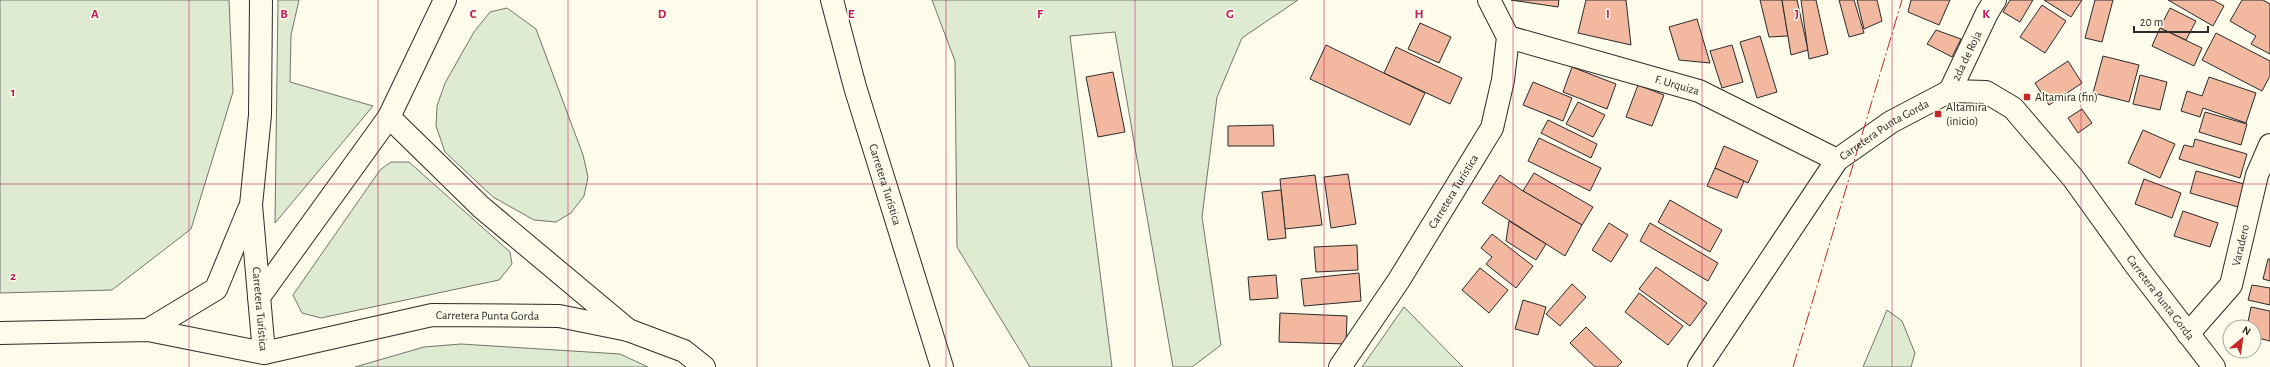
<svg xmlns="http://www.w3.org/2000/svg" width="2270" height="367" viewBox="0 0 2270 367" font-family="'Alegreya Sans',sans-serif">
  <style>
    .green { fill: #deebd1; stroke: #74746e }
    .building { fill: #f2b8a0; stroke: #2b2b2b }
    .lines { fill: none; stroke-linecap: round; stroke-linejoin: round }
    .street-casing { stroke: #2b2b2b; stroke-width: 24 }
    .secondary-casing { stroke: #2b2b2b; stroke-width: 24 }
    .street { stroke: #fdfbea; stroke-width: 22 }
    .secondary { stroke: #fdfbea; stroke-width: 22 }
    .power { stroke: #c62828; stroke-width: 1; stroke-dasharray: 14 3 2 3; stroke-linecap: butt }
    .grid { fill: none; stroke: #c2185b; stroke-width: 1; stroke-opacity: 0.55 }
    .poi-dot { fill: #c62828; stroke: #fdfbea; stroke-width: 1.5 }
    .labels { text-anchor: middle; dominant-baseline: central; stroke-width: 3; stroke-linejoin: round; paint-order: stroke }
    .street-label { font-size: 12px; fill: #2b2b2b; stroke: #fdfbea }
    .poi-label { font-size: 12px; fill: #2b2b2b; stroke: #fdfbea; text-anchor: start }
    .grid-label { font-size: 13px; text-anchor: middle; font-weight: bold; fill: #c2185b; stroke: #fdfbea; stroke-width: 3; stroke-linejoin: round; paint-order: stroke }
  </style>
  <rect width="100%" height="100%" fill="#fdfbea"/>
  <g class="green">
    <polygon points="0,0 229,0 233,92 191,229 112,290 0,293"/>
    <polygon points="278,0 299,0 291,35 290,82 373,106 275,223"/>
    <polygon points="932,0 1298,0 1242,38 1217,97 1202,217 1221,345 1192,367 1173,367 1115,32 1070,36 1112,367 1030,367 957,247 955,61"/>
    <polygon points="507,8 536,29 583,155 588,177 584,196 571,213 556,222 534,220 493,197 445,152 436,126 437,106 445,83 474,32 490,12"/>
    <polygon points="391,162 409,162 510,252 512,264 499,280 321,318 302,313 293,295 380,170"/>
    <polygon points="1404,307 1463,367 1362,367"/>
    <polygon points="1887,310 1902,321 1915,353 1911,367 1863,367"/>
    <polygon points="461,344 620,354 648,367 355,367 424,347"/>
  </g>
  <g class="building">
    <polygon points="1511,0 1559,0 1558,7"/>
    <polygon points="1586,0 1626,0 1631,45 1578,33"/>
    <polygon points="1760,0 1782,0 1788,36 1769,37"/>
    <polygon points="1782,0 1797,0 1808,50 1791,55"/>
    <polygon points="1801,0 1816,0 1828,54 1809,59"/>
    <polygon points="1839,0 1854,0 1864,33 1849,37"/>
    <polygon points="1857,0 1877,0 1882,21 1864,29"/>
    <polygon points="1911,0 1950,0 1939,25 1908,12"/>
    <polygon points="2010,0 2033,0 2020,22 2003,12"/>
    <polygon points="2044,0 2082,0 2071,17"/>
    <polygon points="2095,0 2113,0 2102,42 2085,38"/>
    <polygon points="2168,0 2213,0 2224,6 2213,26"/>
    <polygon points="2242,0 2263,0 2270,4 2270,54 2251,44 2256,36 2230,21"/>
    <polygon points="2042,5 2066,21 2045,53 2020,37"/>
    <polygon points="2170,8 2196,21 2186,40 2160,28"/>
    <polygon points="1697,19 1710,63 1679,60 1669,27"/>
    <polygon points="1420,23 1451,37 1439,63 1408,49"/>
    <polygon points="2160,28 2202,48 2194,66 2152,46"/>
    <polygon points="1936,30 1961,39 1952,57 1927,44"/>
    <polygon points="2216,33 2270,61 2270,76 2262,91 2202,60"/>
    <polygon points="1760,36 1777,92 1757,98 1740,42"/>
    <polygon points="1326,45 1425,93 1410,125 1310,79"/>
    <polygon points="1732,45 1743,82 1722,88 1710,51"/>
    <polygon points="1396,47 1462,78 1450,104 1384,73"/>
    <polygon points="2103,56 2139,65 2129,102 2093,93"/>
    <polygon points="2068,61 2082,83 2049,105 2035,83"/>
    <polygon points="1572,67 1616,84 1607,109 1563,92"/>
    <polygon points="1113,72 1125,132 1098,137 1086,77"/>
    <polygon points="2140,75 2167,82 2160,110 2133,104"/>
    <polygon points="2209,77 2256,93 2246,123 2203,108 2200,117 2181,111 2187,91 2202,96"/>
    <polygon points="1533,82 1572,98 1563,121 1523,105"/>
    <polygon points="1638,85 1664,95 1652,126 1626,117"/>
    <polygon points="1578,102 1605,115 1593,137 1566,124"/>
    <polygon points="2082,109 2092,123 2078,133 2068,118"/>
    <polygon points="2205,112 2247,124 2241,145 2199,132"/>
    <polygon points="1548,120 1597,144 1591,158 1541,133"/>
    <polygon points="1273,125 1274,146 1228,146 1228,126"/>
    <polygon points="2143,130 2175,144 2160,178 2128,163"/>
    <polygon points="1539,138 1601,168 1590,191 1528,161"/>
    <polygon points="2195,139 2247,154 2240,178 2179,159 2184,145 2193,147"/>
    <polygon points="1724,146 1758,161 1748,183 1715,168"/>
    <polygon points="1715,168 1744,181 1737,198 1707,186"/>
    <polygon points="2196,171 2244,184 2238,207 2190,193"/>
    <polygon points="1534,173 1593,207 1582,225 1523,191"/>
    <polygon points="1348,174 1356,224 1331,228 1324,177"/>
    <polygon points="1315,175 1322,225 1285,229 1280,179"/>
    <polygon points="1500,175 1523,191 1582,225 1565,256 1482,203"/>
    <polygon points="2144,179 2181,193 2172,218 2135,204"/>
    <polygon points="1281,190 1286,238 1268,240 1262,192"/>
    <polygon points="1670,200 1722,230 1710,252 1658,222"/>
    <polygon points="2183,211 2218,223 2210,247 2174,236"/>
    <polygon points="1509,221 1546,244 1536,260 1506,241"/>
    <polygon points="1609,223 1628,235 1611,262 1592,250"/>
    <polygon points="1650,223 1718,263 1708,281 1640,241"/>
    <polygon points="1492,234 1533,266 1516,288 1486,264 1492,257 1481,248"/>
    <polygon points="1357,245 1358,270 1316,272 1314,247"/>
    <polygon points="2268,259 2270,259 2270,281 2263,279"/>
    <polygon points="1656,267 1707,303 1690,326 1639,289"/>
    <polygon points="1480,268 1508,290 1489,313 1462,290"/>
    <polygon points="1359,273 1361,301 1304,306 1301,279"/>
    <polygon points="1276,275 1278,298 1250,300 1248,277"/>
    <polygon points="1572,284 1586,297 1560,326 1546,314"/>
    <polygon points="2252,285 2270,288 2270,305 2248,300"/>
    <polygon points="1639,293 1683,326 1668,345 1625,312"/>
    <polygon points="1523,300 1546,307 1538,335 1515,329"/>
    <polygon points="2251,307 2270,311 2270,341 2254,337 2254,327 2247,327"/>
    <polygon points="1280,313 1347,316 1346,344 1279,342"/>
    <polygon points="1586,327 1622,362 1617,367 1595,367 1570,343"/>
  </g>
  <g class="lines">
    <g class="street-casing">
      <g id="street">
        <path id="s1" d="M1508,37L1699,91L1837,160"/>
        <path id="s2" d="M1950,91L1987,13L1995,0"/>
        <polyline points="389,117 481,207 628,330"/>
        <polyline points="259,297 389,117 445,0"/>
        <path id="s3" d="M2188,334L2231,285L2257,175L2270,145"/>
      </g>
    </g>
    <g class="secondary-casing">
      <g id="secondary">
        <path id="s4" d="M261,0L260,115L251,205L264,353"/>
        <path id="s5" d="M832,0L855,87L942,367"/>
        <polyline points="148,330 216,289 249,209"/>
        <path id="s6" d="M0,333L148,330L264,353L432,315L559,316L628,330L684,351L704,367"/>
        <path id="s7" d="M1340,367L1399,280L1492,128L1503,80L1508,37L1489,0"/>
        <path id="s8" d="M1699,367L1837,160L1891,122L1950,91L1986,92L2013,108L2073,178L2137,267L2214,367"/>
      </g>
    </g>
    <use href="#street" class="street"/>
    <use href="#secondary" class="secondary"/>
    <polyline class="power" points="1793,367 1902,0"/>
  </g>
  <path class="grid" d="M189,0V367M378,0V367M568,0V367M757,0V367M946,0V367M1135,0V367M1324,0V367M1513,0V367M1702,0V367M1892,0V367M2081,0V367M0,184H2270"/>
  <g class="poi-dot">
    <rect x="2023" y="93" width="8" height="8" rx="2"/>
    <rect x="1934" y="110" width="8" height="8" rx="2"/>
  </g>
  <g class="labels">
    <g class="street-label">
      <text stroke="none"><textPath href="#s2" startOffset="39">2da de Roja</textPath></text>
      <text stroke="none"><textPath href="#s1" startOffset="176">F. Urquiza</textPath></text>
      <text stroke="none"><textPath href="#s8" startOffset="305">Carretera Punta Gorda</textPath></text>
      <text stroke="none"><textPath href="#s5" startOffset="192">Carretera Turística</textPath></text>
      <text stroke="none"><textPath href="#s7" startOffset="209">Carretera Turística</textPath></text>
      <text stroke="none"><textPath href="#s3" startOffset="106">Varadero</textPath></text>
      <text stroke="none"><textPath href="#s8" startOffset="689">Carretera Punta Gorda</textPath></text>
      <text stroke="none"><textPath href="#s4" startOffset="310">Carretera Turística</textPath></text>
      <text stroke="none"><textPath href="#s6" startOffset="494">Carretera Punta Gorda</textPath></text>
    </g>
    <g class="poi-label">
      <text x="2035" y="97">Altamira (fin)</text>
      <text x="1946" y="107">Altamira<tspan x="1946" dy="14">(inicio)</tspan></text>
    </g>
  </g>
  <g class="grid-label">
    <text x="95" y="18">A</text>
    <text x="284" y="18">B</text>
    <text x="473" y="18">C</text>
    <text x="662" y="18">D</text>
    <text x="851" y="18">E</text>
    <text x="1040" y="18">F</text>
    <text x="1230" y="18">G</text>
    <text x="1419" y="18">H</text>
    <text x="1608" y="18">I</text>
    <text x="1797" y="18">J</text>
    <text x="1986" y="18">K</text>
    <text x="13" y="96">1</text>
    <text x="13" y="280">2</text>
  </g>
  <g transform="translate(2242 339) rotate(29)"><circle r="19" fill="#fdfbea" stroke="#a9a89e"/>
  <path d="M0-3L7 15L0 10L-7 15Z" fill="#c62828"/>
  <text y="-6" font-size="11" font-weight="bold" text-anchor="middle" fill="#2b2b2b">N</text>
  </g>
  <path d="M2134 26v6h74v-6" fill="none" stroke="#2b2b2b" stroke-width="2"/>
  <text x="2140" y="26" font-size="12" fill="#2b2b2b" stroke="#fdfbea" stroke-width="3" paint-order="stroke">20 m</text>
</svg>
